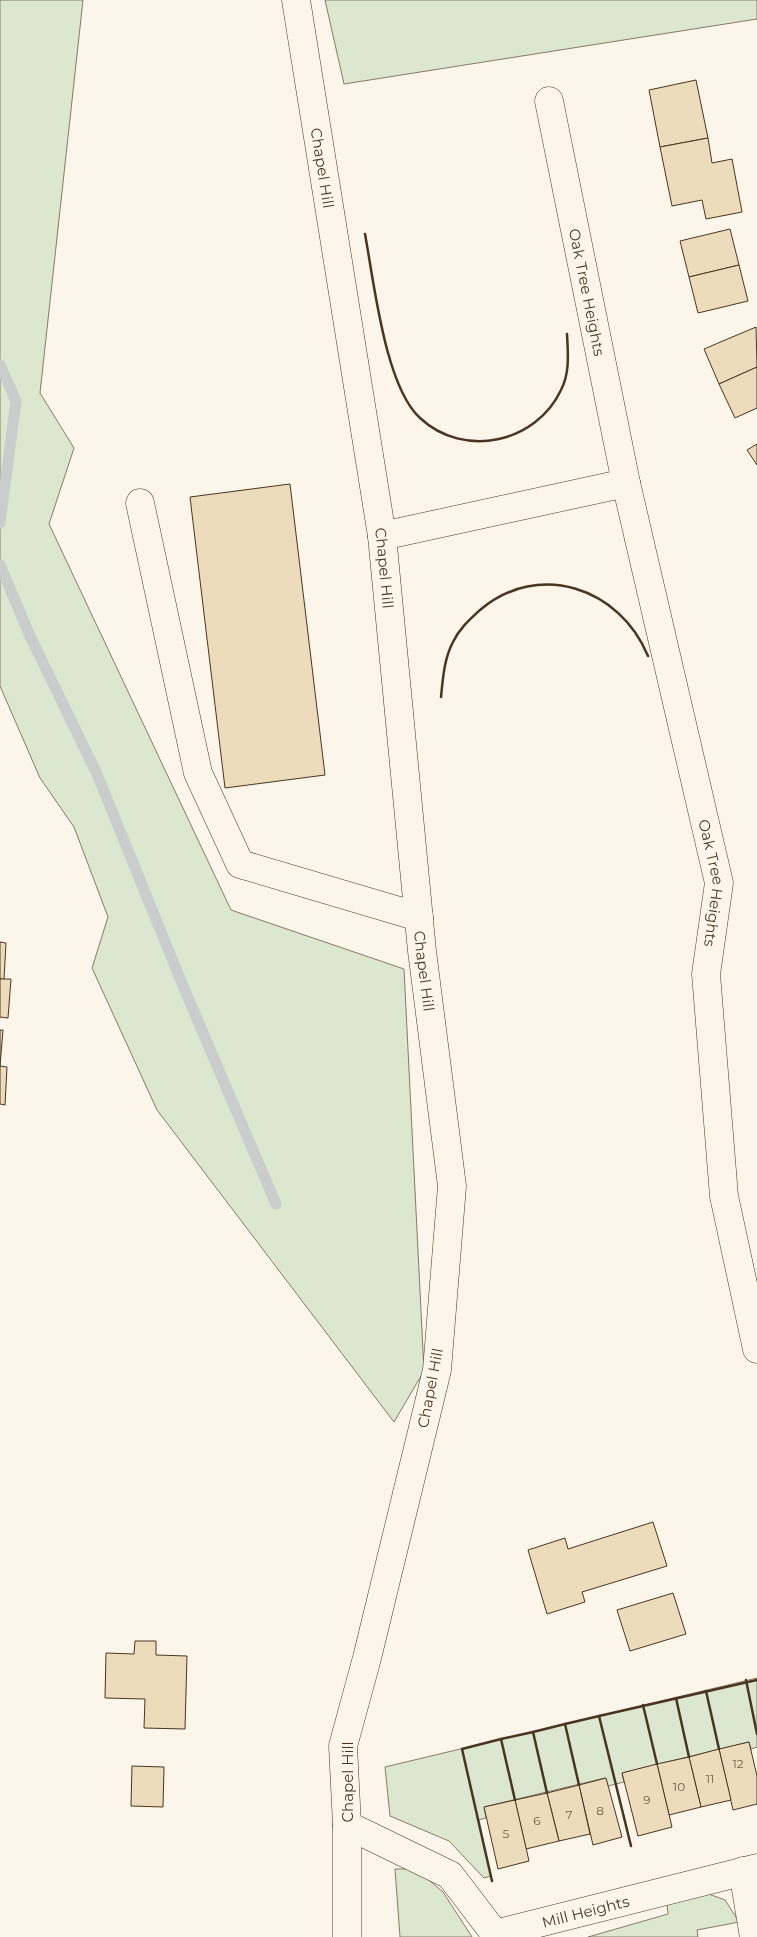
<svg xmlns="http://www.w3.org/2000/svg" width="757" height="1937" viewBox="0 0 757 1937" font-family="Montserrat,sans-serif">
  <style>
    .green { fill: #dce7d0; stroke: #887966 }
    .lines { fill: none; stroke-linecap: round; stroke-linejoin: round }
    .stream { stroke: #c9cecd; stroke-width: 11 }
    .building { fill: #ecdcbc; stroke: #4a3520 }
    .minor-casing { stroke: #4a3520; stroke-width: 29 }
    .minor { stroke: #fbf6e9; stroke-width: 28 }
    .wall { stroke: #4a3520; stroke-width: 2.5 }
    .labels { text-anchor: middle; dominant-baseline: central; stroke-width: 4; stroke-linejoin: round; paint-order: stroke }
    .number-label { font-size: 12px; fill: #725f47 }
    .street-label { font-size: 15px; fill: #4a3520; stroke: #fbf6e9 }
  </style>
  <rect width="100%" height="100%" fill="#fbf6e9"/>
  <g class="green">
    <polygon points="0,0 83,0 40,393 74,448 49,524 231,910 404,969 424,1371 394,1422 157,1110 92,968 108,917 74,827 40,778 0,686"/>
    <polygon points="325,0 757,0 757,19 344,84"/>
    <polygon points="757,1678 757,1747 751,1749 749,1742 622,1773 624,1782 608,1786 605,1778 484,1807 486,1818 478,1820 491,1876 484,1878 449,1841 390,1816 385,1767"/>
    <polygon points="395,1869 416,1869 443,1892 472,1937 400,1937"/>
    <polygon points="706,1893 725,1900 739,1922 697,1930 698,1937 588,1937 668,1914 667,1904"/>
  </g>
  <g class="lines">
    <g class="stream">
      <polyline points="0,365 16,401 0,523"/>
      <polyline points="0,565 30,636 97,774 183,986 276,1204"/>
    </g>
  </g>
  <g class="building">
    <polygon points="696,80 708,138 660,147 649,90"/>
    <polygon points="708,138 712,163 732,159 742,212 706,219 702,200 672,206 660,147"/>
    <polygon points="730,229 739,265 689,277 680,241"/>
    <polygon points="739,265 748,301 698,313 689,277"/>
    <polygon points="756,327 757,367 719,384 704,349"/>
    <polygon points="757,367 757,408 735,418 719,384"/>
    <polygon points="757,444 757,465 747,450"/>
    <polygon points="290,484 325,775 225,788 190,497"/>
    <polygon points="0,942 6,943 4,979 0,979"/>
    <polygon points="0,979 11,979 8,1018 0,1017"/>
    <polygon points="0,1030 3,1030 0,1066"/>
    <polygon points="0,1066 7,1067 5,1105 0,1104"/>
    <polygon points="653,1522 667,1566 582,1592 585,1602 547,1614 528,1550 565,1538 568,1549"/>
    <polygon points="673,1593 686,1634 630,1651 617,1610"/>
    <polygon points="135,1641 156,1641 156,1655 187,1656 185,1729 144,1728 145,1699 105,1698 106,1653 134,1654"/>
    <polygon points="749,1742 757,1776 757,1804 733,1810 719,1749"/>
    <polygon points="719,1749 731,1800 701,1807 689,1757"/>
    <polygon points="689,1757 701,1807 669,1815 657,1764"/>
    <polygon points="657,1764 672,1827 638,1836 622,1773"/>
    <polygon points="132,1766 164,1767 163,1807 131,1806"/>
    <polygon points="606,1778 622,1837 593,1845 579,1785"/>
    <polygon points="579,1785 590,1834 559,1841 547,1793"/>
    <polygon points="547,1793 559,1841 526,1849 515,1800"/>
    <polygon points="515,1800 529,1861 498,1869 484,1807"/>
  </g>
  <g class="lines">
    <g class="minor-casing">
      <g id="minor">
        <path id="s1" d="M296,0L382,536L422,951L452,1186L437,1370L367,1658L343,1746L347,1825V1937"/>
        <path id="s2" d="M549,101L626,483L719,883L706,974L724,1196L757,1349"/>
        <polyline points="140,503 198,773 240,864 419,917"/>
        <polyline points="382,536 626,483"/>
        <path id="s3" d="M347,1825L450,1875L495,1934L757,1868"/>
        <polyline points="743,1871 754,1937"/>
      </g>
    </g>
    <use href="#minor" class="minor"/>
    <g class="wall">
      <path d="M365,234C374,282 385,386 420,418C464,459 536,443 561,390C570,373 568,353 567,334"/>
      <path d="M441,697C443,678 444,659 453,642C459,629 469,620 480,610C539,560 620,588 648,656"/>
      <polyline points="746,1680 757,1734"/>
      <polyline points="706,1691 719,1749"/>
      <polyline points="676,1698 689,1757"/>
      <polyline points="643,1705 657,1764"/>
      <polyline points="599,1716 757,1680"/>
      <polyline points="579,1785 565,1724 599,1716 631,1846"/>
      <polyline points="547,1793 533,1732 565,1724"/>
      <polyline points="515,1800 501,1739 533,1732"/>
      <polyline points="492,1881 462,1749 501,1739"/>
    </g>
  </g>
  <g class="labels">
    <g class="number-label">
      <text x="738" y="1763">12</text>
      <text x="710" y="1778">11</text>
      <text x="679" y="1786">10</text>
      <text x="647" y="1799">9</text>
      <text x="600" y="1810">8</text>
      <text x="569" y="1814">7</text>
      <text x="537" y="1820">6</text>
      <text x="506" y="1833">5</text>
    </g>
    <g class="street-label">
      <text stroke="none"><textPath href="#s1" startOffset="170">Chapel Hill</textPath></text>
      <text stroke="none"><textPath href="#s2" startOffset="195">Oak Tree Heights</textPath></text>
      <text stroke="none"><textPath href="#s1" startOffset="575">Chapel Hill</textPath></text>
      <text stroke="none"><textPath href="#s2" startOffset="800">Oak Tree Heights</textPath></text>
      <text stroke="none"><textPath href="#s1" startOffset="980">Chapel Hill</textPath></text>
      <text transform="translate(430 1388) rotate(-79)">Chapel Hill</text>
      <text transform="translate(347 1782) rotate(-90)">Chapel Hill</text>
      <text stroke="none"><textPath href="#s3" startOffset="282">Mill Heights</textPath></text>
    </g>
  </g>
</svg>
